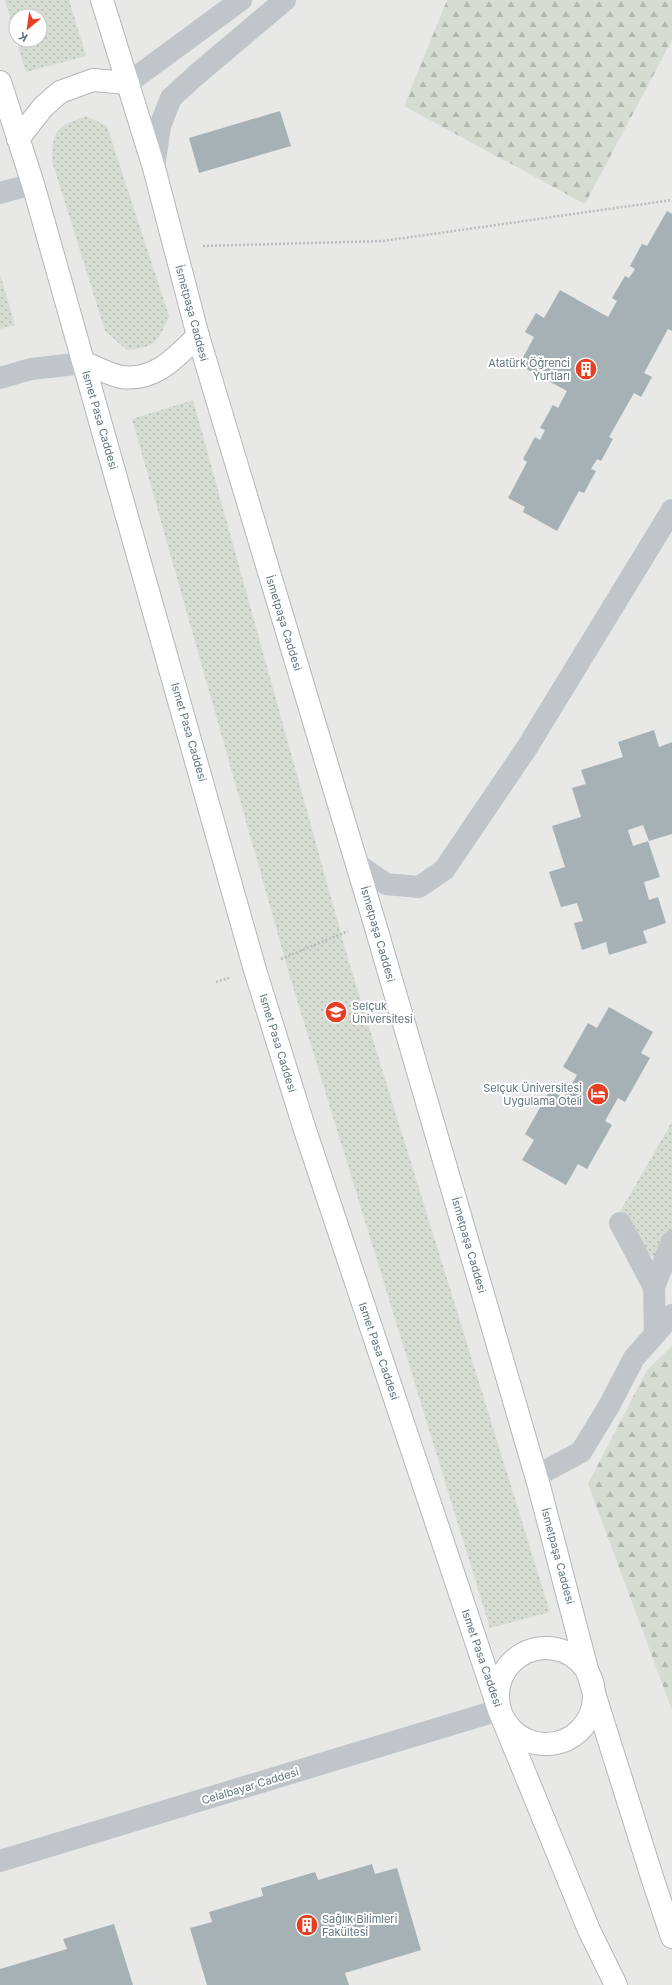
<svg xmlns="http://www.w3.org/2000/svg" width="672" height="1985" viewBox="0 0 672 1985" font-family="Inter,sans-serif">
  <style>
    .built { fill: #e8e8e7; fill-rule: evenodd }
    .green { fill: url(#green-dots) }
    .forest { fill: url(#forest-firs) }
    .building { fill: #a6b1b5 }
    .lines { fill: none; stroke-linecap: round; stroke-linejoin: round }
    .major-casing { stroke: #b1b7ba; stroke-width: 24 }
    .path { stroke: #b9bdbf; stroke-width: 2.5; stroke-dasharray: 2 2; stroke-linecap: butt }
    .minor { stroke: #bfc5c8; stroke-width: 22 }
    .major { stroke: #fff; stroke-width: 22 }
    .labels { text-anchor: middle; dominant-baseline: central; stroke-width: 4; stroke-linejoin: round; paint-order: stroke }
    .street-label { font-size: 11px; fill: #61757f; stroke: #fff }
    .poi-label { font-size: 11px; fill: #61757f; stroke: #fff; text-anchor: end }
  </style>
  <defs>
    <pattern id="green-dots" width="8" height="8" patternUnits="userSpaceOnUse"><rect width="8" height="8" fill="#d7dcd3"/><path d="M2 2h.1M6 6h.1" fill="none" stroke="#b2b7b0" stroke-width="1.8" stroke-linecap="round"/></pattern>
    <pattern id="forest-firs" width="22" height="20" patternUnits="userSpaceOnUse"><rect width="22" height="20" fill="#d7dcd3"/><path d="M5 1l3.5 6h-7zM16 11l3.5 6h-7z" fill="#b2b7b0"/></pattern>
  </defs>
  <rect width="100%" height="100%" fill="#f7f7f4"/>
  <path class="built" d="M0,0H672V1985H0ZM16,16H40V40H16Z"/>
  <g class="green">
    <polygon points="5,0 69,0 86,56 26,72 16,40 40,40 40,16 16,16 16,39"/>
    <path d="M86,116L107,126L169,316C157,343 156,347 127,350L105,331L52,161C53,129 56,127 86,116Z"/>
    <polygon points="0,274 15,325 0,329"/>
    <polygon points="193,400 348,959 550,1612 490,1628 290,977 132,419"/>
    <path d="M672,1122V1268C652,1264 630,1232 617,1217Z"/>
  </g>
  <g class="forest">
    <polygon points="447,0 672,0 672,40 585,204 404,106"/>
    <polygon points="672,1346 672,1710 588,1484 647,1370"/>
  </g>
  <g class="building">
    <polygon points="280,111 291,146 199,173 189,138"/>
    <polygon points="667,211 672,214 672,331 668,329 644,373 652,377 641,397 634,393 609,437 613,439 601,461 597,459 591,469 596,471 584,493 579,491 557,531 523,512 525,507 508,498 527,462 523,459 535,437 540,440 545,430 540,428 553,405 558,408 567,391 519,365 534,337 525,332 536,313 544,318 560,290 608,317 617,301 612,298 625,276 629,278 635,269 630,266 642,244 647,246"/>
    <polygon points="654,730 659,747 672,742 672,834 649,841 643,825 628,830 633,846 648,841 660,877 644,882 649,900 658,897 666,923 643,931 647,943 609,955 606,942 582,950 574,923 583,921 577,903 561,907 549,872 565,867 552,826 581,817 572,788 586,784 581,770 623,757 618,742"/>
    <polygon points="609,1007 653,1032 641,1053 650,1058 625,1102 618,1098 605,1121 612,1125 587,1169 578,1164 566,1185 522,1160 534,1140 525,1134 550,1090 564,1098 577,1075 563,1067 588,1023 597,1028"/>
    <polygon points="372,1864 375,1874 397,1868 421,1950 345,1973 349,1985 207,1985 190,1928 212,1922 209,1912 263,1896 261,1888 315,1872 318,1880"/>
    <polygon points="114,1924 133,1985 0,1985 0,1969 67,1949 63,1939"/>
  </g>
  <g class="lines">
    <g class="major-casing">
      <g id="major">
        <polyline points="102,0 154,168 198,336 374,921 539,1486 589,1677 652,1877 672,1937"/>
        <polyline points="0,82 33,184 255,970 305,1130 499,1710 589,1930 616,1985"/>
        <polyline points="18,139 43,107 60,92 93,80 128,83"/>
        <path d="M84,363C96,367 110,375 122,377C156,381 176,357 198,336"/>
        <circle cx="546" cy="1696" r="48"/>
      </g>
    </g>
    <g class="path">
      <polyline points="203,246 383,241 672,200"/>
      <polyline points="281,959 348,931"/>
      <polyline points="216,982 229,978"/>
    </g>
    <g class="minor">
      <polyline points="128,83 241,0"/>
      <polyline points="154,168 160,126 171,98 195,76 285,0"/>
      <polyline points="0,193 33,184"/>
      <polyline points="0,378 31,369 84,363"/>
      <polyline points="357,864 386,884 419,887 444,870 528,746 672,510"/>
      <polyline points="620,1223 654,1287 655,1334"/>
      <polyline points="654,1287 672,1241"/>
      <polyline points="536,1476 581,1452 609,1406 634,1358 672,1315"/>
      <polyline points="0,1861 499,1710"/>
    </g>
    <use href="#major" class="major"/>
  </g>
  <defs>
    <g id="building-disc" transform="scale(1.15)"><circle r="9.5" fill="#e73f23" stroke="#fff"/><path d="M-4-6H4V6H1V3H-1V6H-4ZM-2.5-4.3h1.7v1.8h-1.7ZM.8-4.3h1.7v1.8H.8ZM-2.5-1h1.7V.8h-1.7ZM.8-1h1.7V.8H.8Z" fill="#fff"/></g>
    <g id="university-disc" transform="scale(1.15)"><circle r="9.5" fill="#e73f23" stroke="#fff"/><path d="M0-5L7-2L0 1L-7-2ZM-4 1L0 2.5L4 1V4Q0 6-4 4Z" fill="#fff"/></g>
    <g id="hotel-disc" transform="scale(1.15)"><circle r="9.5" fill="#e73f23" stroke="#fff"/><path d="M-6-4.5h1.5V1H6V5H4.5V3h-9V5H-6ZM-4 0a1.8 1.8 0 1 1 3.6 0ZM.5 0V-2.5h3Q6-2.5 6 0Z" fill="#fff"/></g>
  </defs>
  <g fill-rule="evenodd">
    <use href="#building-disc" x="586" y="369"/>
    <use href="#university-disc" x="336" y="1012"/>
    <use href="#hotel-disc" x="598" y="1094"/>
    <use href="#building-disc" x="307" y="1925"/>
  </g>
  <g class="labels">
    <g class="street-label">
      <text transform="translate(192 313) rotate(75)">İsmetpaşa Caddesi</text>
      <text transform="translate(100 420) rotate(74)">Ismet Pasa Caddesi</text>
      <text transform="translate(284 623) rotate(73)">İsmetpaşa Caddesi</text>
      <text transform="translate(189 732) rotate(74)">Ismet Pasa Caddesi</text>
      <text transform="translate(378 934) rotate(74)">İsmetpaşa Caddesi</text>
      <text transform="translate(278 1043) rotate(73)">Ismet Pasa Caddesi</text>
      <text transform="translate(469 1245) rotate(74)">İsmetpaşa Caddesi</text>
      <text transform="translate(379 1351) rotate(71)">Ismet Pasa Caddesi</text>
      <text transform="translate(558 1556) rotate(75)">İsmetpaşa Caddesi</text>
      <text transform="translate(482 1658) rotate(71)">Ismet Pasa Caddesi</text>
      <text transform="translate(250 1786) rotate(-17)">Celalbayar Caddesi</text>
    </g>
    <g class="poi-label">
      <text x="570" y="363">Atatürk Öğrenci<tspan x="570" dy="13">Yurtları</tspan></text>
      <text x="352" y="1006" text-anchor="start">Selçuk<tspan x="352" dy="13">Üniversitesi</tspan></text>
      <text x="582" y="1088">Selçuk Üniversitesi<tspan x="582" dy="13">Uygulama Oteli</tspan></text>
      <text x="322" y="1919" text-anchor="start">Sağlık Bilimleri<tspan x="322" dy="13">Fakültesi</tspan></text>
    </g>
  </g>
  <g transform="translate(28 28) rotate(209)"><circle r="19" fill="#ffffff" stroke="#c0c8cc"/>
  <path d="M0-3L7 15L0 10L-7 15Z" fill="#e73f23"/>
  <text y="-6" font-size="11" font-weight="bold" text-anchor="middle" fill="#61757f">K</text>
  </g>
</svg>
